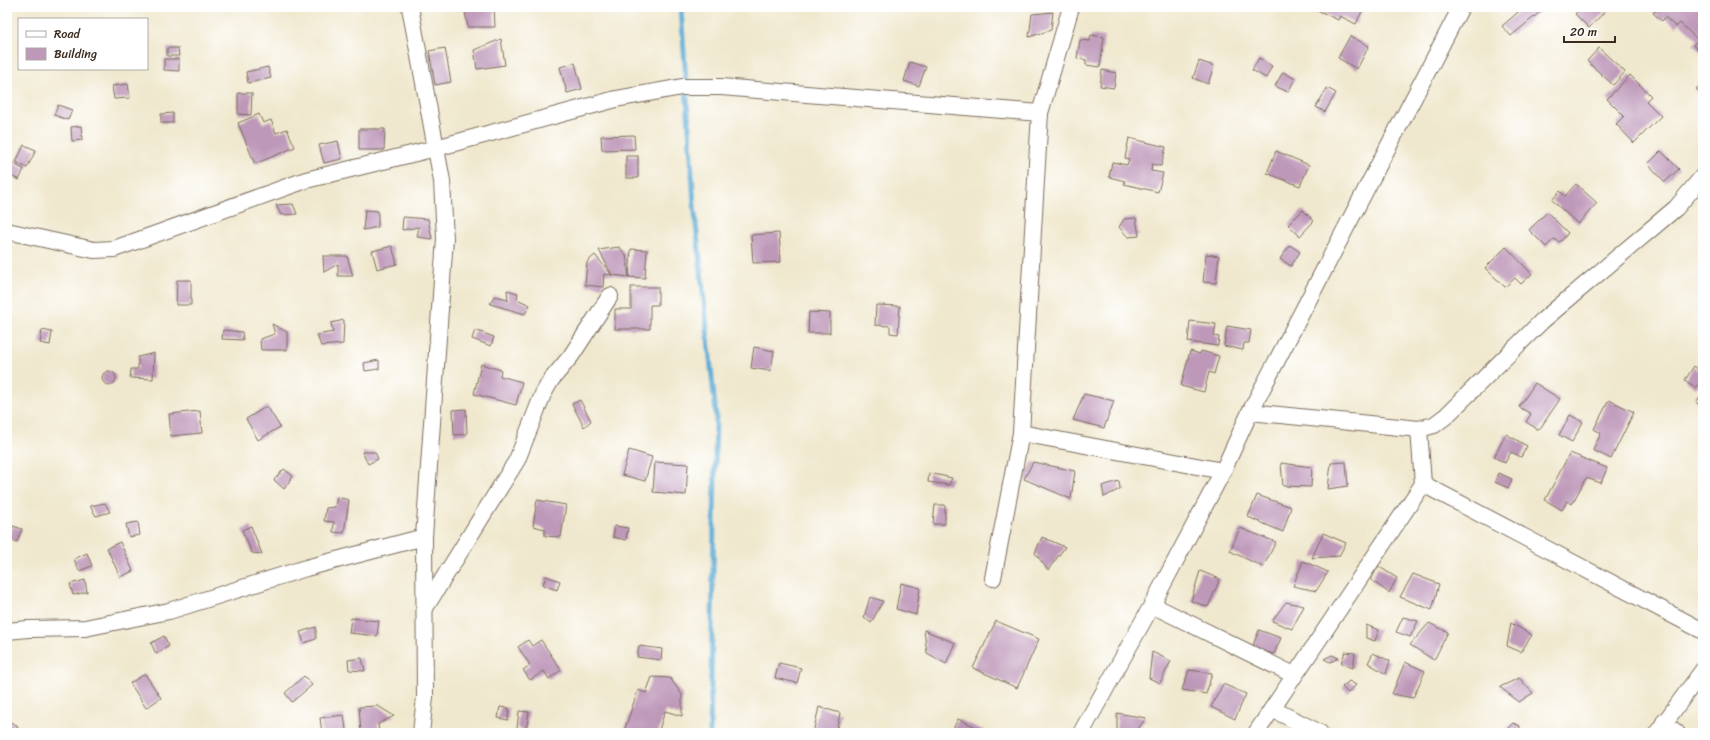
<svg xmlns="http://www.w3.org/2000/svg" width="1710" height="740" viewBox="0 0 1710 740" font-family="Sriracha,sans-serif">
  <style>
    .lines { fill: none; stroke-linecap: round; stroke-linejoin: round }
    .stream { stroke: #57a9d2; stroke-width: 5 }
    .building { fill: #be98b9 }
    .minor-casing { stroke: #7a6c5c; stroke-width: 18 }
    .minor { stroke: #fff; stroke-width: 16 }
  </style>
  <rect width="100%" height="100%" fill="#fff"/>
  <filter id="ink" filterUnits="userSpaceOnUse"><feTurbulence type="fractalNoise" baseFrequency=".025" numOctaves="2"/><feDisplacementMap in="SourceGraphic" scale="8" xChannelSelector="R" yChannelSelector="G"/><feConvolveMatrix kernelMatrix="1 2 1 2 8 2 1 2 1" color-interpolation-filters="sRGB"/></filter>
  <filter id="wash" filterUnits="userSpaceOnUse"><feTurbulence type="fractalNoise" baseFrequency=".012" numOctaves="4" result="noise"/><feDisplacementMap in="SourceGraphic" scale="16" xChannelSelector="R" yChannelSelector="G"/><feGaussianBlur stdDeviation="0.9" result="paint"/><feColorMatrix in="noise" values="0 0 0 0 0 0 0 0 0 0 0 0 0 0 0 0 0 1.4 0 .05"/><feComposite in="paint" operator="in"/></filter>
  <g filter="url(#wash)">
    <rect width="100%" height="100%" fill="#f0e8ce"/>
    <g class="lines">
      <polyline class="stream" points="681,7 694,204 716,416 710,733"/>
    </g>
    <g id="blocks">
      <g class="building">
        <polygon points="464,7 494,7 495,27 468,27"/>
        <polygon points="1311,7 1364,7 1356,24 1340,16 1338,20"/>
        <polygon points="1524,7 1546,7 1511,36 1502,26"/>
        <polygon points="1582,7 1609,7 1589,28 1575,14"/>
        <polygon points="1655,7 1703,7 1703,54 1693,45 1698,40 1680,23 1676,27 1665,17 1662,21 1653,13 1657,9"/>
        <polygon points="1053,12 1051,30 1029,37 1032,14"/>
        <polygon points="1091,35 1104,37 1100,67 1086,65 1086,60 1077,58 1080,40 1090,41"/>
        <polygon points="1350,36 1369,46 1357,69 1338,58"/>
        <polygon points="501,39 505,65 477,69 474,50"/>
        <polygon points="167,48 178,48 179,56 167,56"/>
        <polygon points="445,48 451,82 435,85 429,51"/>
        <polygon points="1599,48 1625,72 1613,85 1587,61"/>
        <polygon points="1259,58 1272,66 1266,78 1252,70"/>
        <polygon points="164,59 179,59 179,71 164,70"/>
        <polygon points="1199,61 1214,66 1208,84 1193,78"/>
        <polygon points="910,62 926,67 919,86 904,81"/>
        <polygon points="575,63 582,89 567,93 560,67"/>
        <polygon points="268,67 271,78 248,83 246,72"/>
        <polygon points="1102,70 1116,73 1114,88 1100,86"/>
        <polygon points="1283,72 1295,79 1288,92 1275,86"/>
        <polygon points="1630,75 1651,96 1646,101 1661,116 1634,143 1616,124 1624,116 1607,99"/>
        <polygon points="1703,82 1703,96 1696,89"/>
        <polygon points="128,84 130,98 114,99 112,86"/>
        <polygon points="1327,88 1336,93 1325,112 1316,107"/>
        <polygon points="238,93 252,93 251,115 238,114"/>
        <polygon points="58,105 72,110 68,120 54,115"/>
        <polygon points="173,113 173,123 161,123 161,114"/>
        <polygon points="259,114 263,123 271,120 276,133 287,129 295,147 255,164 238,123"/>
        <polygon points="81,126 82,140 72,141 71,127"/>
        <polygon points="359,129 385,129 384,150 359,150"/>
        <polygon points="634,135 635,149 602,150 601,136"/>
        <polygon points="1129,138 1166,147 1161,166 1152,164 1151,171 1163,173 1158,192 1124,184 1125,181 1109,177 1112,162 1127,165 1129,159 1125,158"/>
        <polygon points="338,141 342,159 324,163 319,145"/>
        <polygon points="24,145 36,150 27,168 16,162"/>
        <polygon points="1276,151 1309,165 1300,186 1267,173"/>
        <polygon points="1661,151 1679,169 1665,182 1648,164"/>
        <rect x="626" y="156" width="12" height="22"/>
        <polygon points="12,163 24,169 19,180 7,174"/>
        <polygon points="1576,184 1597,203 1578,224 1552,200 1560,191 1565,196"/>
        <polygon points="293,204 297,214 281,215 276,205"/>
        <polygon points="365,210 378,211 378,227 363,230"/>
        <polygon points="1303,210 1314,221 1300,236 1288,225"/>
        <polygon points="1547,212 1568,233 1560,242 1554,239 1546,247 1529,230"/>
        <polygon points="403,217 428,219 432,239 417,237 419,227 402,230"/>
        <polygon points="1136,218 1139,236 1128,237 1119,227 1124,219"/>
        <polygon points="779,233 781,262 753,263 751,235"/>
        <polygon points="1290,245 1300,252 1291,266 1280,259"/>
        <polygon points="392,246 397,264 377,269 372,251"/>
        <polygon points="619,247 626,255 629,277 604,274 603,287 585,285 587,262 595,255 612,275 599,250"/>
        <polygon points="1506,247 1532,274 1521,284 1515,278 1505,287 1485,268"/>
        <polygon points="631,249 647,250 645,278 629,277"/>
        <polygon points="1206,254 1219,256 1216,283 1203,282"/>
        <polygon points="323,256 347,256 353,276 338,276 338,264 324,272"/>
        <polygon points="177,280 191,280 191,305 176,305"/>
        <polygon points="631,287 658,287 658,305 650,305 650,329 615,329 615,309 631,309"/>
        <polygon points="507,290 518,293 517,299 530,305 525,314 490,304 494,296 504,298 508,301"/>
        <polygon points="876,305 900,306 898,334 890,333 890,326 875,325"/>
        <polygon points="809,312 830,313 830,333 808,333"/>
        <polygon points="344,320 343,344 321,346 317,335 333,332 331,323"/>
        <polygon points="1190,321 1216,324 1214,336 1219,337 1218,346 1188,342"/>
        <polygon points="272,324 287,332 287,350 261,350 260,339 275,334"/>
        <polygon points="1227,326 1251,330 1249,343 1244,343 1243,350 1224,346"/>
        <polygon points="42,330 52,332 50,345 40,343"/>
        <polygon points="223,330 242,332 243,340 222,339"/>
        <polygon points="475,330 494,337 491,346 472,339"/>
        <polygon points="754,347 774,351 771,371 751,368"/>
        <polygon points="1190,351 1200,354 1201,351 1219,356 1214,374 1209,372 1204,392 1181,386"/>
        <polygon points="154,353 153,379 130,378 131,369 138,369 138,357"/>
        <polygon points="379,360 379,369 365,371 364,363"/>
        <polygon points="481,364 501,370 500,376 522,382 516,405 474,394"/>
        <polygon points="1694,366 1703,373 1703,378 1696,388 1685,380"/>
        <circle cx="109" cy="378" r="7"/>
        <polygon points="1535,383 1560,399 1539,430 1526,422 1531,414 1519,407"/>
        <polygon points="1084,394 1114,401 1104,428 1073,420"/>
        <polygon points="1703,394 1703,409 1696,402"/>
        <polygon points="580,400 591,421 584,427 572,404"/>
        <polygon points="1609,400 1634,412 1611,459 1593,450 1601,433 1594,429"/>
        <polygon points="267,406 280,427 258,440 246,419"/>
        <polygon points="466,409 467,434 454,435 453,410"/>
        <polygon points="200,411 202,433 171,436 169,414"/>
        <polygon points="1570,415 1583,422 1572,442 1559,435"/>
        <polygon points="1506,434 1527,446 1521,457 1511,452 1505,463 1494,457"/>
        <polygon points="629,450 652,457 645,481 622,475"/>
        <polygon points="362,452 375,452 378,459 368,464"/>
        <polygon points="1570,453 1607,468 1601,483 1586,478 1572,504 1567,501 1562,510 1545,500"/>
        <polygon points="655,462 688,464 686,495 653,492"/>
        <polygon points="1033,462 1075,471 1071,499 1024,479"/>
        <polygon points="1346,462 1348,486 1328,489 1331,463"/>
        <polygon points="1281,463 1312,467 1311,487 1283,486"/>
        <polygon points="284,469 293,476 284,489 274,480"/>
        <polygon points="929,473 952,478 949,485 928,482"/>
        <polygon points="1498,473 1512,479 1508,488 1495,482"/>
        <polygon points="1119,481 1120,489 1104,497 1102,486"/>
        <polygon points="1257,495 1291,507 1283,532 1248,517"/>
        <polygon points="337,497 349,500 344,533 333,532 334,522 324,521 326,508 335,507"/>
        <polygon points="537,500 566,505 561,537 545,536 545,529 533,526"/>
        <polygon points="105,503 110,512 96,516 90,506"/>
        <polygon points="935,505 945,505 945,524 933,524"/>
        <polygon points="138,522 140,535 129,537 126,524"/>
        <polygon points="13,526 22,529 17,542 8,538"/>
        <polygon points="251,526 262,554 252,553 242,530"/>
        <polygon points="615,526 628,528 626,540 613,537"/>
        <polygon points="1240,528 1276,542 1263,567 1230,551"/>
        <polygon points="1323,533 1346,543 1339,556 1312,558"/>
        <polygon points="1042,537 1065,547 1048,570 1035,553"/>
        <polygon points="120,542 133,571 120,577 107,548"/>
        <polygon points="87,553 92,566 79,571 74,559"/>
        <polygon points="1303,561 1328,572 1316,591 1293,586"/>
        <polygon points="1378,566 1397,578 1389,593 1371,580"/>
        <polygon points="1200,571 1220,579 1208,607 1191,601"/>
        <polygon points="1413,574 1439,584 1432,610 1400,597"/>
        <polygon points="546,576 560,581 557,590 543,585"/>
        <polygon points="85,580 87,592 73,595 70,584"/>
        <polygon points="901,583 920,588 916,615 896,609"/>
        <polygon points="870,597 883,601 871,623 864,617"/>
        <polygon points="1286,602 1304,606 1292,629 1272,621"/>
        <polygon points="1403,617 1418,621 1410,637 1396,632"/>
        <polygon points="351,618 379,621 377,636 349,633"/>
        <polygon points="996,621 1039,639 1017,688 973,668"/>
        <polygon points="1429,623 1448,632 1434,660 1410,645"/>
        <polygon points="1511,623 1532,635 1521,652 1507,646"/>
        <polygon points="1366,625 1379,630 1375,641 1366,638"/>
        <polygon points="316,627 316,639 304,643 300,632"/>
        <polygon points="924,630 955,643 946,664 927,653"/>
        <polygon points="1259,630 1281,638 1274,654 1252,648"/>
        <polygon points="164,636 169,646 156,654 151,643"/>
        <polygon points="528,640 532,646 541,640 561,670 549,679 544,671 530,680 523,670 530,665 518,647"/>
        <polygon points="639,646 662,649 661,660 637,657"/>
        <polygon points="1152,652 1171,661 1160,683 1149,678"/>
        <polygon points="1345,652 1355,653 1353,668 1341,663"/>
        <polygon points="1373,653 1390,661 1386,674 1368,663"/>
        <polygon points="1332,655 1339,658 1330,662 1324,659"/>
        <polygon points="362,658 365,671 349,670 348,660"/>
        <polygon points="1405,662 1425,671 1413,698 1392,694"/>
        <polygon points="779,663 801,668 797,683 775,678"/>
        <polygon points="1189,670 1212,673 1206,694 1182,690"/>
        <polygon points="145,674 161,698 146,708 130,683"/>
        <polygon points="304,676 312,685 292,702 285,693"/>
        <polygon points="652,677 670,678 682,695 682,716 665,711 658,733 630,733 624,731 638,690 646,693"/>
        <polygon points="1519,678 1533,693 1519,702 1500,687"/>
        <polygon points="1349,681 1356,685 1348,693 1342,687"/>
        <polygon points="1223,684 1246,694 1235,719 1211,707"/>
        <polygon points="378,706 394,716 378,724 379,733 361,733 359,707"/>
        <polygon points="500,707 509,708 508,720 498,718"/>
        <polygon points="819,707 840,713 836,733 813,733"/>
        <polygon points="519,711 529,712 526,732 517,728"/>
        <polygon points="1117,713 1146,718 1135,733 1117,733"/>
        <polygon points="344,715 346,730 322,733 320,718"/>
        <polygon points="958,719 985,731 984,733 951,733"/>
        <polygon points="10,722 17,725 18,733 7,733 7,723"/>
        <polygon points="1513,723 1520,726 1519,733 1503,733"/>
        <polygon points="221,729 224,733 213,733"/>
      </g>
    </g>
  </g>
  <g filter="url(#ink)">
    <use href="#blocks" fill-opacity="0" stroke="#7a6c5c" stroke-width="1"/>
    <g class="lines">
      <g class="minor-casing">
        <g id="minor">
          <polyline points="410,7 442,181 445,238 424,537 425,697 421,733"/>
          <polyline points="7,231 94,250 114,249 306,180 436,148 616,99 682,87 721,87 1040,113"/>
          <polyline points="1250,412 1419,429 1434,425 1446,416 1542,321 1676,208 1703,176"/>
          <polyline points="1021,433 1223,471"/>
          <polyline points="1423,484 1703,631"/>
          <polyline points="993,578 1021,433 1040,113 1071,7"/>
          <polyline points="1152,605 1294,675"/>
          <polyline points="425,608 517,460 543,394 551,380 571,356 610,296"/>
          <polyline points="7,631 28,629 85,628 169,611 306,568 424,537"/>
          <polyline points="1272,709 1320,733"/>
          <polyline points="1664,722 1677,733"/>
          <polyline points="1081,733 1152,605 1223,471 1250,412 1461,7"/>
          <polyline points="1256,733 1423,484 1419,429"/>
          <polyline points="1657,733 1703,670"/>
        </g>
      </g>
      <use href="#minor" class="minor"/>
    </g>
  </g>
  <rect width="1710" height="740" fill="none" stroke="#fff" stroke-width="24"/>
  <rect x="18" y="18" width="130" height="52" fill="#ffffff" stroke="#b1aaa5"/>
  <rect x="26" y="31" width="20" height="6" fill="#ffffff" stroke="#b1aaa5"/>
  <text x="54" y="38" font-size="12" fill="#3b2a1e">Road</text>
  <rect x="26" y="48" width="20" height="12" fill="#be98b9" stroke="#b1aaa5"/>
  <text x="54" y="58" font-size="12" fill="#3b2a1e">Building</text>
  <path d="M1564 36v6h51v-6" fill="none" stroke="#3b2a1e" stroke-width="2"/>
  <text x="1570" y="36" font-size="12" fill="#3b2a1e" stroke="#ffffff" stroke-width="3" paint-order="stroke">20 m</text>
</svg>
